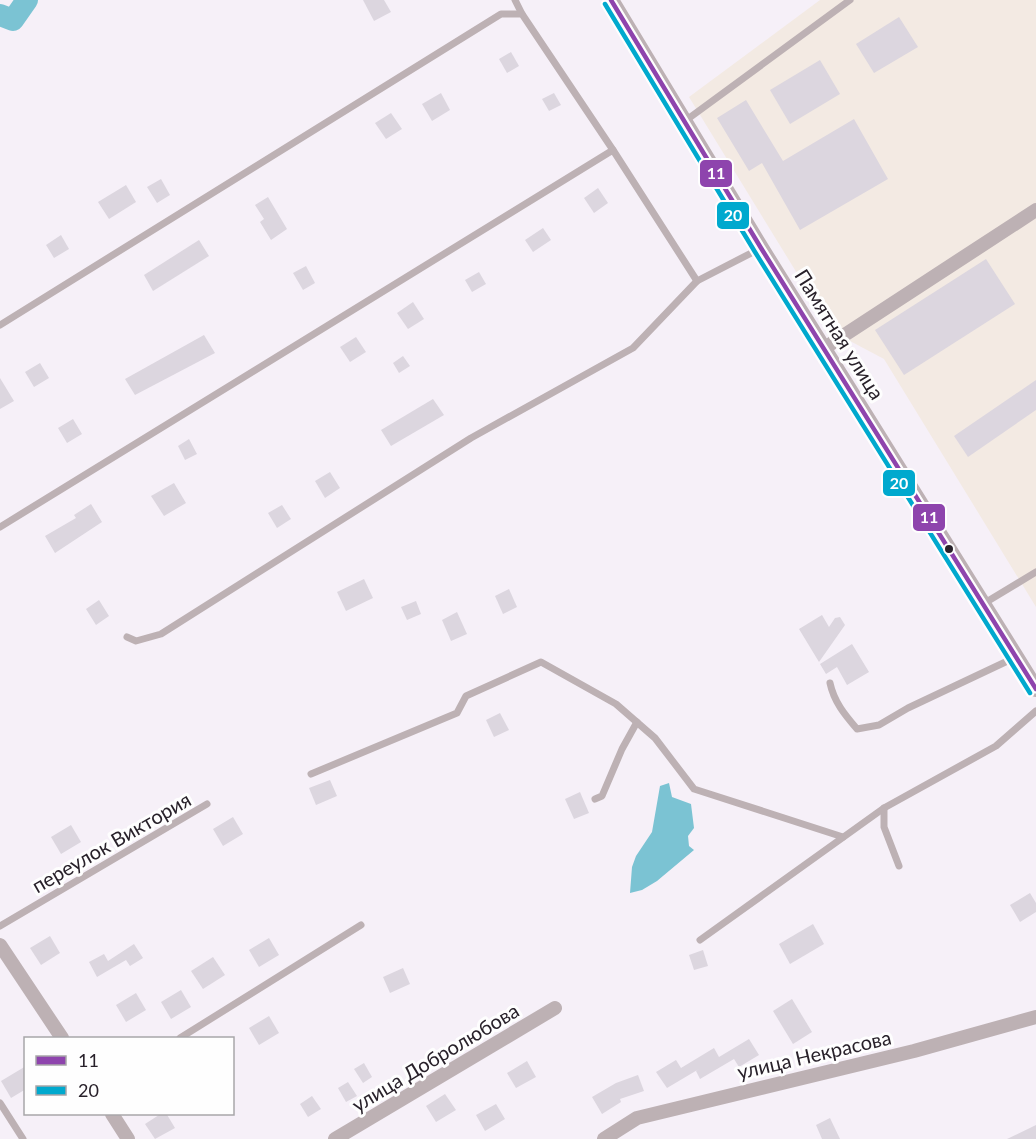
<svg xmlns="http://www.w3.org/2000/svg" width="1036" height="1139" viewBox="0 0 1036 1139" font-family="Lato,sans-serif">
  <style>
    .industrial { fill: #f3eae3 }
    .water { fill: #7bc3d3 }
    .lines { fill: none; stroke-linecap: round; stroke-linejoin: round }
    .river { stroke: #7bc3d3; stroke-width: 22 }
    .building { fill: #dcd6df }
    .service { stroke: #bdb1b4; stroke-width: 7 }
    .minor { stroke: #bdb1b4; stroke-width: 14 }
    .tertiary { stroke: #bdb1b4; stroke-width: 16 }
    .bus-1-casing { stroke: #fefefe; stroke-width: 9 }
    .bus-2-casing { stroke: #fefefe; stroke-width: 9 }
    .bus-1 { stroke: #8e44ad; stroke-width: 4.5 }
    .bus-2 { stroke: #00a9ce; stroke-width: 4.5 }
    .bus-dot { fill: #28212a; stroke: #fefefe; stroke-width: 2 }
    .labels { text-anchor: middle; dominant-baseline: central; stroke-width: 6; stroke-linejoin: round; paint-order: stroke }
    .street-label { font-size: 20px; fill: #28212a; stroke: #fefefe }
    .line-badge { stroke: #fefefe; stroke-width: 2 }
    .badge-label { font-size: 16px; text-anchor: middle; font-weight: bold; fill: #fff }
  </style>
  <rect width="100%" height="100%" fill="#f6f0f8"/>
  <polygon class="industrial" points="820,0 1036,0 1036,607 884,359 833,332 689,97"/>
  <polygon class="water" points="669,783 672,797 691,804 694,828 688,836 689,846 694,850 657,881 642,890 630,893 632,867 636,856 652,832 660,786"/>
  <g class="lines">
    <polyline class="river" points="0,15 13,20 27,0"/>
  </g>
  <g class="building">
    <polygon points="363,0 384,0 391,12 374,21"/>
    <polygon points="899,17 918,47 874,73 856,44"/>
    <polygon points="511,52 519,66 507,73 499,59"/>
    <polygon points="820,60 840,94 790,124 770,90"/>
    <polygon points="441,93 450,110 432,121 422,104"/>
    <polygon points="554,93 561,105 549,111 542,99"/>
    <polygon points="746,100 783,161 854,119 888,179 800,230 762,163 749,171 717,118"/>
    <polygon points="391,113 402,129 386,139 375,123"/>
    <polygon points="161,179 170,195 157,203 147,187"/>
    <polygon points="126,185 136,202 109,219 98,202"/>
    <polygon points="598,188 608,203 594,213 584,198"/>
    <polygon points="268,197 287,229 271,240 260,222 264,219 255,205"/>
    <polygon points="543,228 551,240 533,252 525,240"/>
    <polygon points="61,235 69,249 54,258 46,245"/>
    <polygon points="199,240 209,256 153,291 144,275"/>
    <polygon points="986,259 1015,304 904,375 875,330"/>
    <polygon points="306,266 315,283 303,290 293,273"/>
    <polygon points="479,272 486,284 472,292 465,280"/>
    <polygon points="413,302 424,319 408,329 397,313"/>
    <polygon points="204,335 215,353 135,395 125,379"/>
    <polygon points="356,337 366,352 350,362 340,347"/>
    <polygon points="403,356 410,366 399,373 393,363"/>
    <polygon points="40,363 49,378 34,387 25,372"/>
    <polygon points="0,378 14,401 0,409"/>
    <polygon points="1036,380 1036,410 968,457 954,436"/>
    <polygon points="433,399 444,415 391,446 381,430"/>
    <polygon points="73,419 82,434 67,443 58,428"/>
    <polygon points="189,439 197,454 185,460 178,446"/>
    <polygon points="330,472 340,488 325,498 315,481"/>
    <polygon points="174,483 186,503 164,516 151,496"/>
    <polygon points="91,504 102,522 55,553 45,536 76,518 74,515"/>
    <polygon points="282,505 291,519 277,528 268,513"/>
    <polygon points="364,579 373,598 346,611 337,592"/>
    <polygon points="509,589 517,607 503,614 495,596"/>
    <polygon points="99,600 109,616 96,625 86,609"/>
    <polygon points="416,601 421,614 407,620 401,607"/>
    <polygon points="457,612 467,634 451,641 442,620"/>
    <polygon points="822,615 829,627 835,618 840,617 845,625 819,662 799,629"/>
    <polygon points="852,644 869,672 847,685 837,667 826,674 820,664"/>
    <polygon points="500,713 509,730 494,737 486,720"/>
    <polygon points="330,780 337,796 316,805 309,788"/>
    <polygon points="580,792 589,813 574,819 565,799"/>
    <polygon points="233,817 243,834 223,846 213,829"/>
    <polygon points="71,825 81,842 61,854 51,837"/>
    <polygon points="1030,893 1036,903 1036,912 1020,922 1010,905"/>
    <polygon points="813,924 824,944 790,964 779,944"/>
    <polygon points="50,936 60,953 41,965 30,948"/>
    <polygon points="269,938 279,955 259,967 249,950"/>
    <polygon points="134,944 143,958 130,966 126,960 97,977 89,962 104,954 108,961"/>
    <polygon points="703,950 708,966 694,970 689,955"/>
    <polygon points="213,957 225,975 203,989 191,971"/>
    <polygon points="403,968 410,984 390,993 383,977"/>
    <polygon points="181,990 191,1007 171,1019 161,1002"/>
    <polygon points="136,993 146,1010 126,1022 116,1005"/>
    <polygon points="792,999 812,1032 793,1044 773,1011"/>
    <polygon points="269,1016 279,1033 259,1045 249,1028"/>
    <polygon points="749,1039 759,1055 739,1067 734,1059 700,1079 696,1071 699,1069 667,1088 656,1072 676,1060 681,1068 714,1048 719,1057"/>
    <polygon points="527,1061 536,1077 516,1088 507,1073"/>
    <polygon points="364,1063 372,1077 363,1083 354,1069"/>
    <polygon points="26,1066 26,1089 11,1098 1,1081"/>
    <polygon points="638,1075 644,1091 620,1099 621,1102 602,1114 592,1097 616,1083"/>
    <polygon points="348,1082 357,1096 346,1102 338,1088"/>
    <polygon points="445,1094 456,1110 436,1122 426,1106"/>
    <polygon points="312,1096 321,1109 308,1117 300,1104"/>
    <polygon points="496,1104 505,1119 485,1131 476,1115"/>
    <polygon points="162,1113 166,1113 175,1128 155,1139 145,1124"/>
    <polygon points="830,1118 840,1139 822,1139 816,1125"/>
    <polygon points="1036,1125 1036,1139 1007,1139"/>
  </g>
  <g class="lines">
    <g class="service">
      <polyline points="515,0 522,14"/>
      <polyline points="685,121 850,0"/>
      <polyline points="0,325 501,14 522,14 613,150"/>
      <polyline points="0,527 613,150 697,281"/>
      <polyline points="983,604 1036,572"/>
      <polyline points="127,637 136,641 161,634 471,438 633,348 697,281 761,248"/>
      <path d="M830,683C834,702 845,715 857,729L879,725L908,708L1016,657"/>
      <polyline points="311,774 457,713 466,696 541,662 616,704 655,738 694,789 843,837"/>
      <polyline points="595,799 602,796 622,749 637,722"/>
      <polyline points="884,808 884,827 899,866"/>
      <polyline points="0,926 207,804"/>
      <polyline points="700,940 884,808 996,746 1036,711"/>
      <polyline points="180,1038 361,925"/>
      <polyline points="0,1103 23,1139"/>
    </g>
    <g class="minor">
      <polyline points="823,349 1036,210"/>
      <polyline points="0,945 62,1038"/>
      <polyline points="112,1114 128,1139"/>
      <polyline points="335,1139 555,1008"/>
      <polyline points="604,1139 637,1118 914,1051 1036,1017"/>
    </g>
    <polyline class="tertiary" points="611,0 761,248 1036,689"/>
    <g class="bus-1-casing">
      <polyline id="bus-1" points="611,0 761,248 1036,689"/>
    </g>
    <g class="bus-2-casing">
      <polyline id="bus-2" points="605,4 755,252 1030,693"/>
    </g>
    <use href="#bus-1" class="bus-1"/>
    <use href="#bus-2" class="bus-2"/>
  </g>
  <circle class="bus-dot" cx="949" cy="549" r="5"/>
  <g class="labels">
    <g class="street-label">
      <text transform="translate(840 334) rotate(58)">Памятная улица</text>
      <text transform="translate(111 842) rotate(-30)">переулок Виктория</text>
      <text transform="translate(814 1054) rotate(-13)">улица Некрасова</text>
      <text transform="translate(435 1057) rotate(-31)">улица Добролюбова</text>
    </g>
  </g>
  <g class="line-badge">
    <rect x="699" y="159" width="34" height="29" rx="6" fill="#8e44ad"/>
    <rect x="716" y="201" width="34" height="29" rx="6" fill="#00a9ce"/>
    <rect x="882" y="469" width="34" height="28" rx="6" fill="#00a9ce"/>
    <rect x="912" y="503" width="34" height="29" rx="6" fill="#8e44ad"/>
  </g>
  <g class="badge-label">
    <text x="716" y="179">11</text>
    <text x="733" y="221">20</text>
    <text x="899" y="489">20</text>
    <text x="929" y="523">11</text>
  </g>
  <rect x="24" y="1037" width="210" height="78" fill="#fefefe" stroke="#a8a6a9" stroke-width="1.5"/>
  <rect x="36" y="1056" width="30" height="9" fill="#8e44ad" stroke="#a8a6a9" stroke-width="1.5"/>
  <text x="78" y="1067" font-size="18" fill="#28212a">11</text>
  <rect x="36" y="1086" width="30" height="9" fill="#00a9ce" stroke="#a8a6a9" stroke-width="1.5"/>
  <text x="78" y="1097" font-size="18" fill="#28212a">20</text>
</svg>
